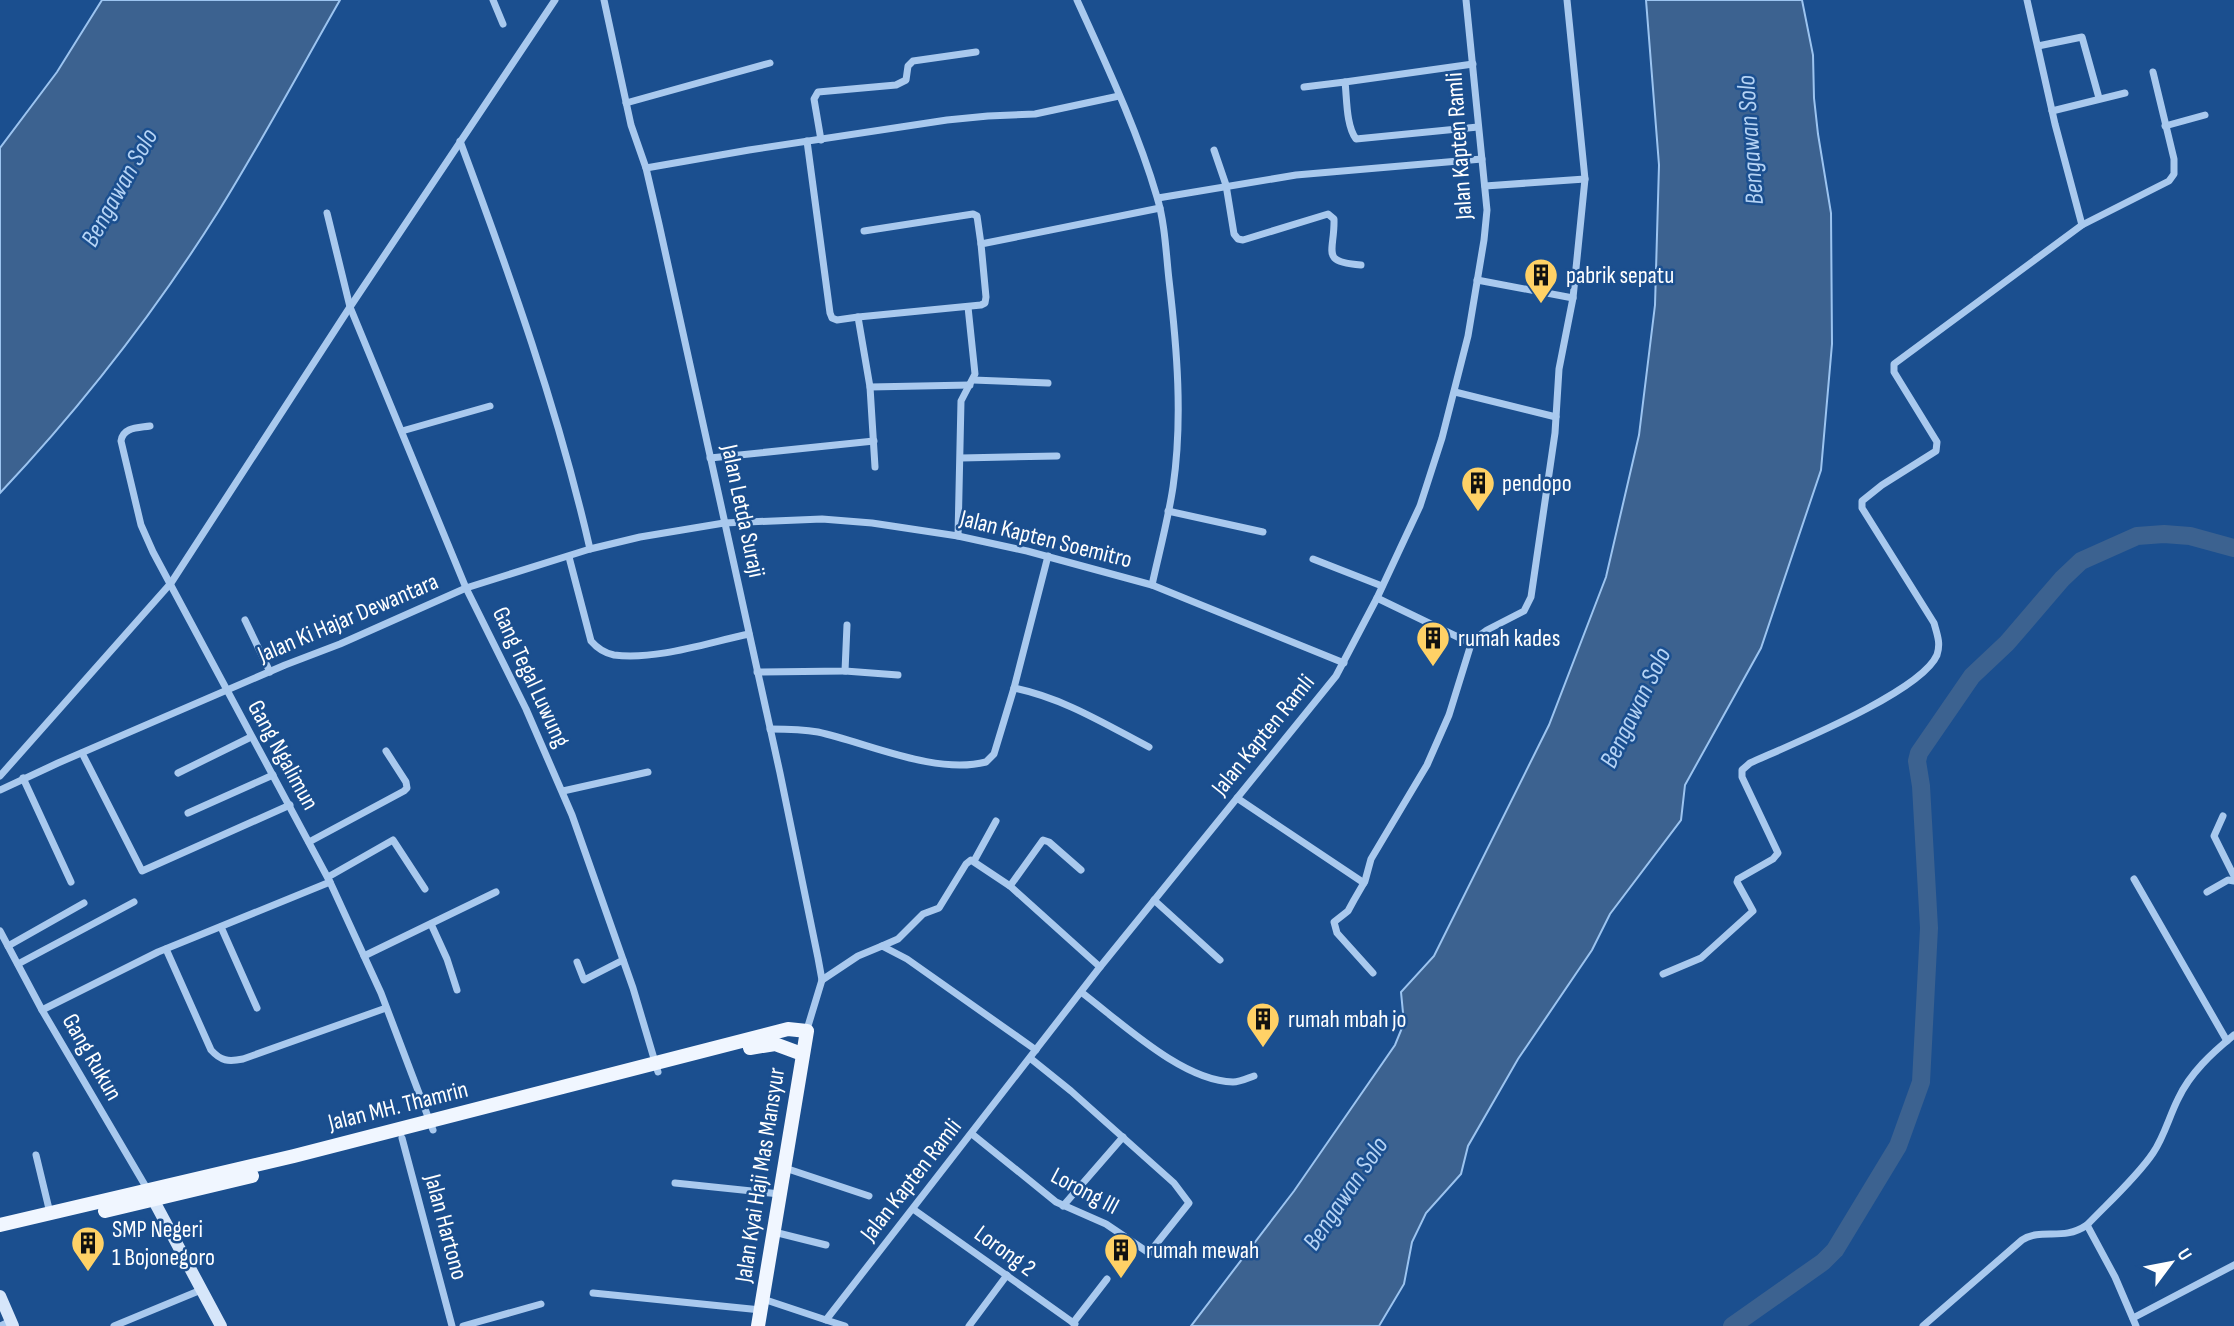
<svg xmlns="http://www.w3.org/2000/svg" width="2234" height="1326" viewBox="0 0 2234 1326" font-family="'Sofia Sans Condensed',sans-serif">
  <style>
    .water { fill: #3c6290; stroke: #9cc4f0; stroke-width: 2 }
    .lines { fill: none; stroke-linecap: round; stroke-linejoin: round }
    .river { stroke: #3c6290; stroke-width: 18 }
    .minor { stroke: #a9c9ee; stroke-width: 7 }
    .secondary { stroke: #d6e6fa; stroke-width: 12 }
    .primary { stroke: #f0f6ff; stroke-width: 14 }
    .labels { text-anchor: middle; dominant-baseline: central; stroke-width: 5; stroke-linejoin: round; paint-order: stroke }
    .street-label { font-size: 24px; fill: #fff; stroke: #1b4f8f }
    .poi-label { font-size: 24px; fill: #fff; stroke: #1b4f8f; text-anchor: start }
    .water-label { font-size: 26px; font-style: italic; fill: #b5d3f5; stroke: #1b4f8f }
  </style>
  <rect width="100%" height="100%" fill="#1b4f8f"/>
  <g class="water">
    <path d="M102,0H340C300,70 261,143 218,212C155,312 81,407 0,493V148L57,72Z"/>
    <polygon points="1646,0 1802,0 1813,55 1814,98 1818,134 1831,213 1832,344 1821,470 1761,648 1685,785 1681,820 1610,914 1592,950 1518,1059 1468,1146 1461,1174 1426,1213 1412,1242 1404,1284 1379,1326 1191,1326 1294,1191 1395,1045 1404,1023 1401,992 1434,956 1549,725 1606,577 1639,435 1655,305 1659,165"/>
  </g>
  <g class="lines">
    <polyline class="river" points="1732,1326 1823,1262 1835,1250 1898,1146 1921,1082 1929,928 1921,786 1917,761 1919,753 1972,676 2007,643 2062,579 2081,561 2137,536 2164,534 2190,536 2234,548"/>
    <g class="minor">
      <polyline points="493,0 503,24"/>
      <polyline points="604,0 631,125 646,168 659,224 780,773 818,958 822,980 808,1026"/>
      <path d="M1077,0C1106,64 1137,129 1157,197C1165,223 1166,253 1169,280C1177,348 1183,419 1173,487C1168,520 1159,553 1152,585"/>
      <polyline points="2038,46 2082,37 2099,98"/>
      <polyline points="1345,82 1473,64"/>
      <path d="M1304,87L1345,82C1347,99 1346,125 1356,139L1478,127"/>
      <polyline points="626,103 770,63"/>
      <polyline points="2052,111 2125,93"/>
      <polyline points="2165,126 2205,115"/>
      <polyline points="821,140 814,99 818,92 896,85 906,80 908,66 913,61 976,52"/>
      <path d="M460,141C510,275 558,410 590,549"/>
      <polyline points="807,141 830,313 832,318 837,320 858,317 870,387 875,467"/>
      <path d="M1214,150L1226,185L1234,234L1238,239L1243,240L1328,214L1334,219C1335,252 1319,262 1361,265"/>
      <polyline points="646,168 749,150 947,120 988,116 1035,114 1119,96"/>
      <polyline points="1485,186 1585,179"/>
      <polyline points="1158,198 1296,175 1482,159"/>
      <polyline points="327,213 350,307 466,588 526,709 572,815 633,988 658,1072"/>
      <polyline points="2082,225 2169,181 2174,174 2174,159 2153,72"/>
      <polyline points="864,231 973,214 977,216 981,244"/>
      <polyline points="1477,280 1573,298"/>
      <polyline points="858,317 981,305 985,303 986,297 981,244 1160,208"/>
      <polyline points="973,380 1048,383"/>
      <polyline points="870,387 970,385"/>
      <polyline points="1455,392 1556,417"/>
      <path d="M150,426C138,428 123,427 121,441L141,525L153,552L330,882L381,993L433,1130"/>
      <polyline points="402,431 490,406"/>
      <polyline points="710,458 874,441"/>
      <polyline points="961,458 1057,456"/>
      <polyline points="1168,511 1263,532"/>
      <polyline points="958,536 961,401 975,374 968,307"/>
      <path d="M569,557L591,641C597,648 604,653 614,655C658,660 706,643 749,634"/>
      <polyline points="1313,559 1382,586"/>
      <polyline points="1377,598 1466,641 1472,641 1487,630 1524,611 1531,597 1555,433 1559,369 1573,298 1585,179 1567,0"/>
      <polyline points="245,620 270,672"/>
      <polyline points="845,671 898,675"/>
      <polyline points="757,672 845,671 847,625"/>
      <path d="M1014,688C1063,698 1105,724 1149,747"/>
      <path d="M770,729C786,729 801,729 818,732C868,743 935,775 986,762L994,754L1014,688L1048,556"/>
      <polyline points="82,753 142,871 290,805"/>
      <polyline points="178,773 251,737"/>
      <polyline points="0,776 171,583 348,310 555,0"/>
      <polyline points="23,778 71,882"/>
      <polyline points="0,790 58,763 285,665 340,644 466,588 590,549 640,537 724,523 822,519 872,523 958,536 1027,551 1152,585 1344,663"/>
      <polyline points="563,791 648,772"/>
      <polyline points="1237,798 1364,883"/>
      <polyline points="188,813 273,775"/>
      <polyline points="2223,816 2214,836 2234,876"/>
      <polyline points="309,842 404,791 407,788 406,782 386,751"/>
      <polyline points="974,861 996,821"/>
      <polyline points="328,877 393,840 425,889"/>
      <polyline points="2134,879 2227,1041"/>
      <polyline points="1010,886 1043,840 1049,842 1081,870"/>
      <polyline points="2207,892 2228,880 2234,881"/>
      <polyline points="1154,900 1220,960"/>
      <polyline points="431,924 447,959 457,990"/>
      <polyline points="221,927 257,1008"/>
      <polyline points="0,931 42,1010 149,1192"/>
      <polyline points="8,946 84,903"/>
      <polyline points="882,946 898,939 923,914 939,908 966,864 971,860 1010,886 1100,967"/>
      <path d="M166,949L211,1050C221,1061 228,1062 243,1059L386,1008"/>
      <polyline points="364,956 496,892"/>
      <polyline points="577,962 584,980 623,960"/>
      <polyline points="18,964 134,902"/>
      <polyline points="1373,973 1337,933 1334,922 1348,911 1354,900 1365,881 1371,859 1427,765 1449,715 1472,641"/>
      <path d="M1663,974L1701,958L1753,911L1737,882L1738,879L1773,859L1778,853L1742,777V770L1750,763C1790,745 1921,692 1937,655C1941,643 1937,634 1934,623L1862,508V501L1882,485L1936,451L1937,442L1894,372V364L2082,225L2055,124L2027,0"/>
      <polyline points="822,980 858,956 882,946 907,959 1036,1050"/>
      <path d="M1081,992C1121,1022 1182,1081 1233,1082C1240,1082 1248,1078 1254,1076"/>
      <polyline points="42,1010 158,952 330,882"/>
      <polyline points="972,1134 1056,1202 1106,1224 1149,1253 1189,1203 1174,1183 1071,1091 1030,1058"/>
      <polyline points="402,1138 452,1326"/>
      <polyline points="36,1155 50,1213"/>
      <polyline points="785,1168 869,1196"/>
      <polyline points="675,1183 780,1194"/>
      <polyline points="1063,1206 1123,1137"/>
      <polyline points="913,1209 1075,1324"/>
      <polyline points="2087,1225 2115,1277 2136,1326"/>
      <polyline points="774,1232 826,1245"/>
      <polyline points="593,1293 761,1310"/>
      <polyline points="763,1299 826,1320 1100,967 1336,676 1377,598 1420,506 1442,438 1468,336 1484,240 1487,210 1466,0"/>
      <polyline points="2133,1318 2234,1265"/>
      <polyline points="826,1320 845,1326"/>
      <polyline points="1073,1323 1107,1279"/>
      <polyline points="0,1326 11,1321"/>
      <polyline points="114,1326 201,1290"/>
      <polyline points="463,1326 541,1304"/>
      <polyline points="969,1326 1007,1275"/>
      <path d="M1923,1326L2022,1240C2043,1227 2062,1242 2087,1225C2107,1204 2137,1177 2153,1153C2164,1137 2169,1117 2178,1099C2190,1073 2212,1053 2234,1035"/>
    </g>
    <g class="secondary">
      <polyline points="154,1201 221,1326"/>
      <polyline points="0,1296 13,1326"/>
    </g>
    <g class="primary">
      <polyline points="750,1048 775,1044 802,1054"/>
      <polyline points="105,1211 252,1176"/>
      <polyline points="0,1225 294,1156 788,1029 807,1031 758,1326"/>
    </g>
  </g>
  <defs>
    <g id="building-pin" transform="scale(1.75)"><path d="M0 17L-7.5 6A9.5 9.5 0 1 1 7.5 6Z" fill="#ffd166" stroke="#1b4f8f"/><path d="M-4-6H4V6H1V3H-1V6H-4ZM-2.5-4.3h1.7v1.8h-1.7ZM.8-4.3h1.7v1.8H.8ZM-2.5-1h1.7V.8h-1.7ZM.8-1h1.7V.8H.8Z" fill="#111"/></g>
  </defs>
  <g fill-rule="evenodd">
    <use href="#building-pin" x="1541" y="275"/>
    <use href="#building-pin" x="1478" y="483"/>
    <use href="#building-pin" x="1433" y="638"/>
    <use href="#building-pin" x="1263" y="1019"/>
    <use href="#building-pin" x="88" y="1243"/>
    <use href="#building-pin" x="1121" y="1250"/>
  </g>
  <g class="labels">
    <g class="street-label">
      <text transform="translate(1459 146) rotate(-94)">Jalan Kapten Ramli</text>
      <text transform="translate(743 511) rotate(78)">Jalan Letda Suraji</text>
      <text transform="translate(1046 539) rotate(14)">Jalan Kapten Soemitro</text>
      <text transform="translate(348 618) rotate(-23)">Jalan Ki Hajar Dewantara</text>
      <text transform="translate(531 677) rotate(65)">Gang Tegal Luwung</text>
      <text transform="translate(1263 735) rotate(-51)">Jalan Kapten Ramli</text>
      <text transform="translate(283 755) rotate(61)">Gang Ngalimun</text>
      <text transform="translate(92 1057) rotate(60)">Gang Rukun</text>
      <text transform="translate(398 1106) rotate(-14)">Jalan MH. Thamrin</text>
      <text transform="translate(760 1175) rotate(-81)">Jalan Kyai Haji Mas Mansyur</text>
      <text transform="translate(911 1180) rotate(-52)">Jalan Kapten Ramli</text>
      <text transform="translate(1085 1191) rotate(28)">Lorong III</text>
      <text transform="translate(446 1227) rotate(75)">Jalan Hartono</text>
      <text transform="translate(1005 1251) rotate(36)">Lorong 2</text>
    </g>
    <g class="poi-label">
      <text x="1566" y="275">pabrik sepatu</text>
      <text x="1502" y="483">pendopo</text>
      <text x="1458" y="638">rumah kades</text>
      <text x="1288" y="1019">rumah mbah jo</text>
      <text x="112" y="1229">SMP Negeri<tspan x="112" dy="28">1 Bojonegoro</tspan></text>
      <text x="1146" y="1250">rumah mewah</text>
    </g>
    <g class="water-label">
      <text transform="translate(1751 140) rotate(-94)">Bengawan Solo</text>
      <text transform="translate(120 188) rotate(-61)">Bengawan Solo</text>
      <text transform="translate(1636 708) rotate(-64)">Bengawan Solo</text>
      <text transform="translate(1346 1194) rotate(-56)">Bengawan Solo</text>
    </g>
  </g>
  <g transform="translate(2171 1263) rotate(58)" stroke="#1b4f8f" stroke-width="5" paint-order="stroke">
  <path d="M0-5L12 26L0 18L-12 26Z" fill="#ffffff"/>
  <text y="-10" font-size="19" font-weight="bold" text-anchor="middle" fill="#ffffff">U</text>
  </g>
</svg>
